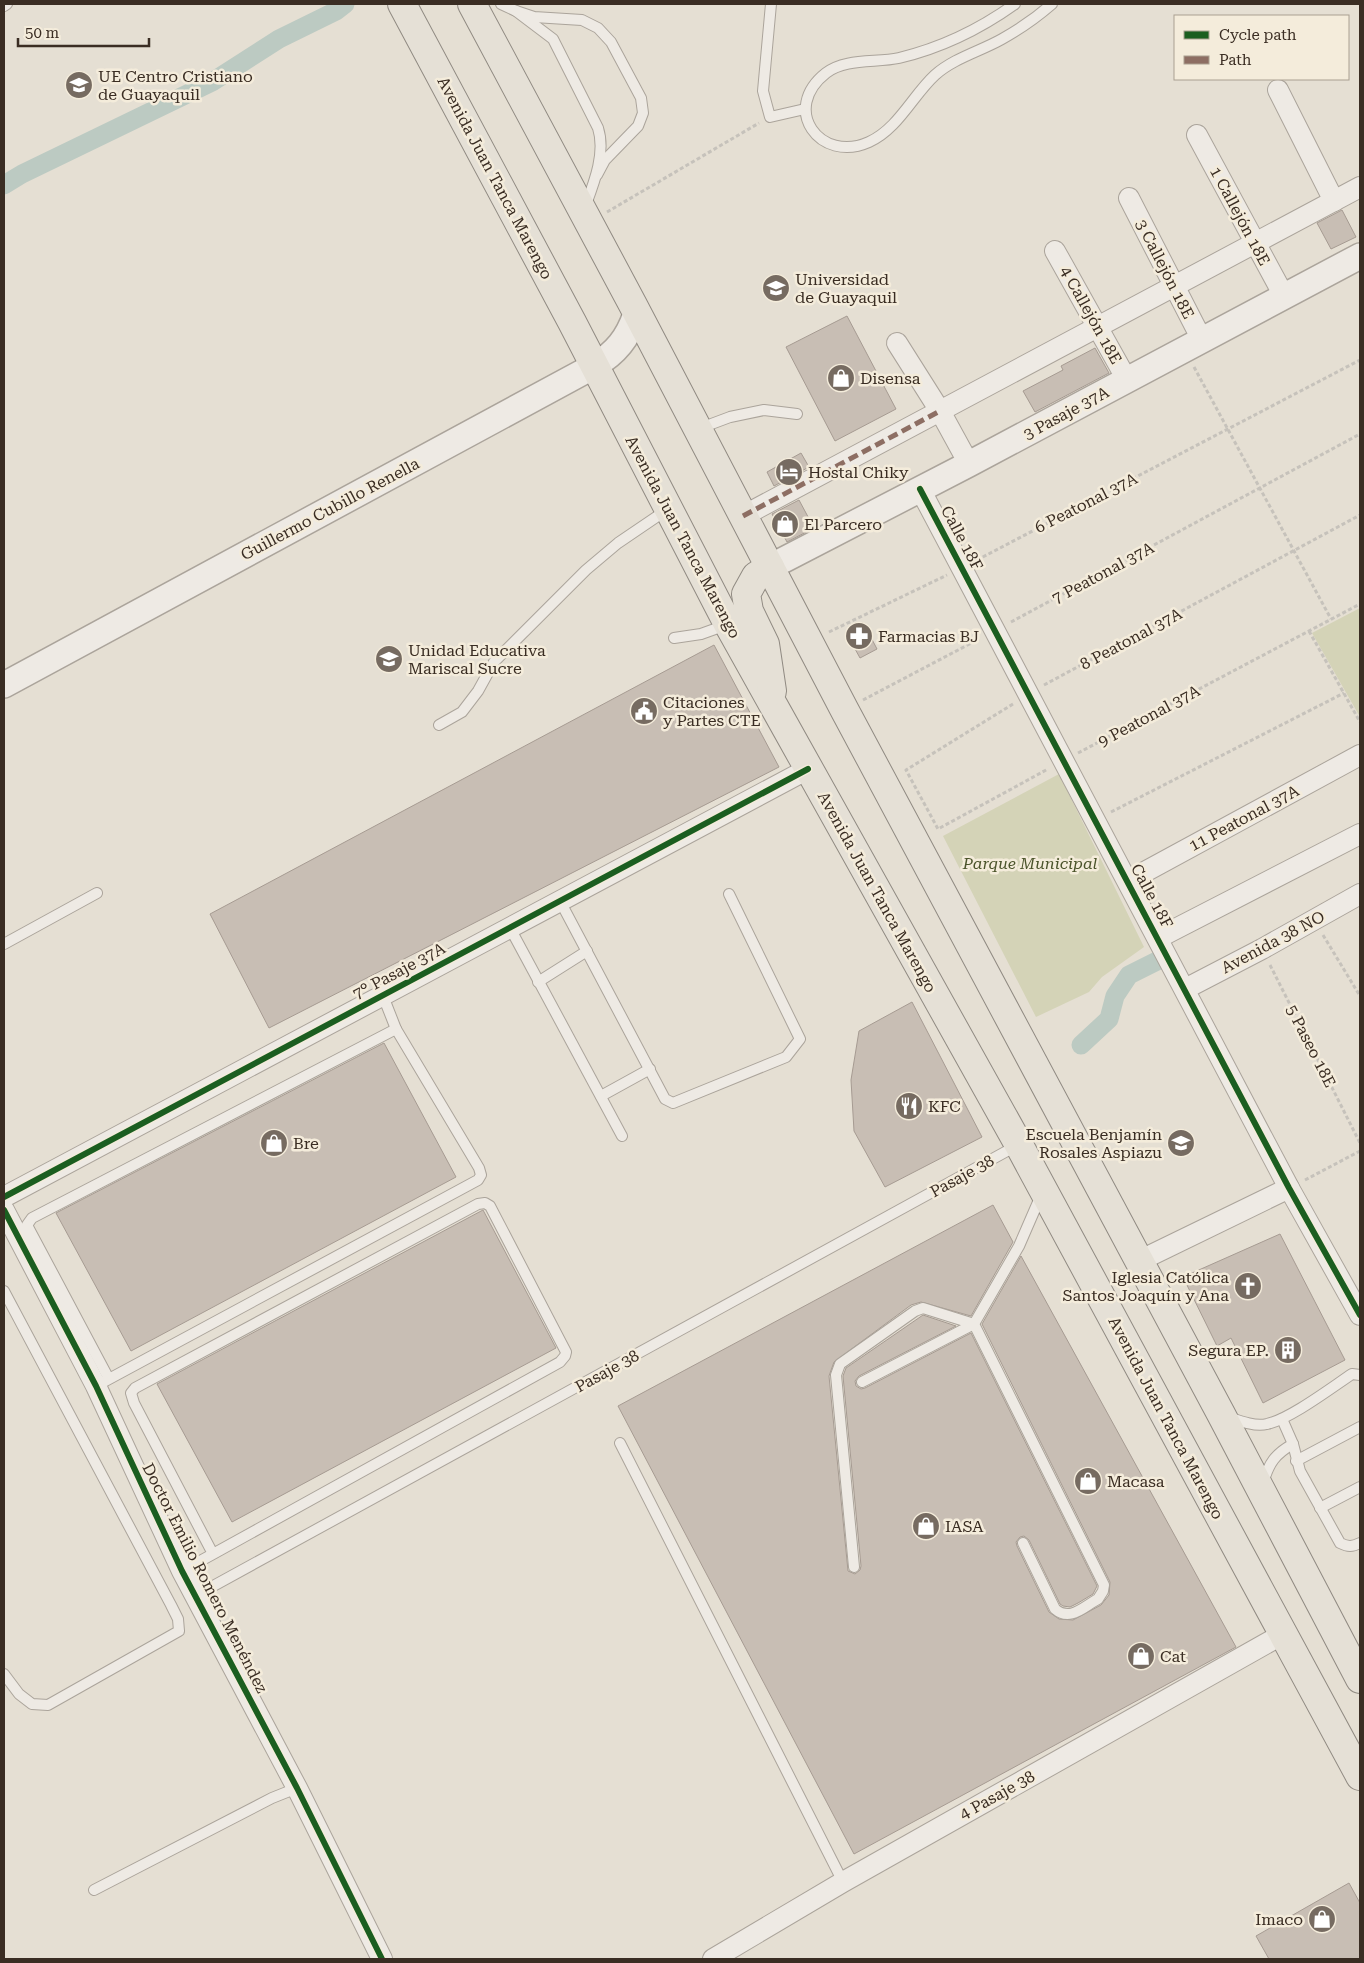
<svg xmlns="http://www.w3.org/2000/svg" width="1364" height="1963" viewBox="0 0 1364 1963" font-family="'Roboto Serif',serif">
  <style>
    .green { fill: #d4d3b7 }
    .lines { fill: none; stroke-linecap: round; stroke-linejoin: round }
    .canal { stroke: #bccac2; stroke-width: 19 }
    .building { fill: #c8beb4; stroke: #a69b92 }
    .service-casing { stroke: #aba49b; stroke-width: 12 }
    .minor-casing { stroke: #aba49b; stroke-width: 22 }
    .tertiary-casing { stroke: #aba49b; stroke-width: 28 }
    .primary-casing { stroke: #908a82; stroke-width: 30 }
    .path { stroke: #c6c2bb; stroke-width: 3; stroke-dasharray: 4 2.5; stroke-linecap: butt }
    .service { stroke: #eeeae4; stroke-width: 10 }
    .minor { stroke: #eeeae4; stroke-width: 20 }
    .tertiary { stroke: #eeeae4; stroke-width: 25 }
    .primary { stroke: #e5e0d6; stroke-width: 28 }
    .quiet { stroke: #8d6e63; stroke-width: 5; stroke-dasharray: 10 5; stroke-linecap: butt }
    .cycleway-casing { stroke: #f4ecdb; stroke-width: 9 }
    .cycleway { stroke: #1b5e20; stroke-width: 6 }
    .labels { text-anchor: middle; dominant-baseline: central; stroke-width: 5; stroke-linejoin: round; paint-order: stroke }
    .poi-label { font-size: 16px; fill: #3a2d23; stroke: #f4ecdb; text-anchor: start }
    .street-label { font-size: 16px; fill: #3a2d23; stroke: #f4ecdb }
    .park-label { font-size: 16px; font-style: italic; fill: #4b542b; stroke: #f4ecdb }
  </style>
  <rect width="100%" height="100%" fill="#e5dfd3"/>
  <g class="green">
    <polygon points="1360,608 1360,717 1312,633"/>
    <polygon points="1059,774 1144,947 1102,977 1089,992 1036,1017 943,836"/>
  </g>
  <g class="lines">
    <g class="canal">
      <polyline points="4,185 22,174 212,82 279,39 336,11 345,4"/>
      <polyline points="1081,1045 1109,1019 1115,996 1129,975 1159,960"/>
    </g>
  </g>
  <g class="building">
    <polygon points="1342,210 1356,237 1331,249 1317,223"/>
    <polygon points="847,316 896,409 835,441 786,347"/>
    <polygon points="1095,348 1109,373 1035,412 1023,391 1063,370 1061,366"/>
    <polygon points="801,453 809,467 774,486 767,472"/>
    <polygon points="799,500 814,528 787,542 772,514"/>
    <polygon points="865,626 877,649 860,658 848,636"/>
    <polygon points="714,645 779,767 269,1028 210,914"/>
    <polygon points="912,1002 982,1137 885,1187 854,1131 851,1080 859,1031"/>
    <polygon points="384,1043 456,1177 131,1351 56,1213"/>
    <polygon points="993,1205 1013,1242 971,1316 921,1302 911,1305 834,1362 829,1376 848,1571 855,1574 860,1570 861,1566 843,1376 846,1368 923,1315 956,1326 859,1376 855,1381 856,1386 861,1389 865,1388 971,1333 1097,1586 1093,1594 1078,1603 1070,1607 1063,1606 1060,1604 1029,1540 1024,1536 1020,1537 1016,1542 1017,1546 1049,1612 1059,1619 1073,1620 1101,1605 1109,1595 1110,1582 982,1324 1021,1256 1236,1647 854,1854 618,1406"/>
    <polygon points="483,1210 556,1348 232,1522 157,1384"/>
    <polygon points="1280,1234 1345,1360 1263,1403 1231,1338 1217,1346 1183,1277"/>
    <polygon points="1349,1883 1360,1903 1360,1959 1269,1959 1256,1936"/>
  </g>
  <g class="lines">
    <g class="service-casing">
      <g id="service">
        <path d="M501,4L516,11L553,39L598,128C606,153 594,183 585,207"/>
        <polyline points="771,4 763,91 770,117 805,109"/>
        <path d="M1015,4C980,29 941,48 899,58C876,63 845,58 826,73C780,109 820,164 869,142C898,129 913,95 935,75C954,58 981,51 1002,39C1020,29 1037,17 1052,4"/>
        <polyline points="4,6 7,4"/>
        <polyline points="516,11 534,17 582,20 598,28 611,42 641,98 643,113 638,126 605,160 597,175"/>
        <polyline points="698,429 730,417 764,410 797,414"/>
        <polyline points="674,638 701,634 726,625"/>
        <polyline points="439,725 462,712 478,691 494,662 586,570 618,543 668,509"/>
        <polyline points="560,901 665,1099 673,1103 786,1057 800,1039 729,894"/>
        <polyline points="510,928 622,1136"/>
        <polyline points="4,944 97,893"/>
        <polyline points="538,982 587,951"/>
        <polyline points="383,996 396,1029"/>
        <polyline points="601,1096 650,1069"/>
        <polyline points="4,1291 171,1605 178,1619 179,1631 48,1705 32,1704 19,1694 4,1674"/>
        <polyline points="96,1386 109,1379 478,1180 481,1175 479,1168 396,1029 32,1218 27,1225 109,1379"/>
        <path d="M1229,1417C1240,1421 1255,1427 1267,1424C1290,1419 1331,1388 1352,1374L1360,1375"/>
        <path d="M1282,1419L1293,1444L1300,1471L1340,1543C1348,1547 1352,1547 1360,1543"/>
        <polyline points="620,1443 843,1882"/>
        <polyline points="1296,1461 1360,1427"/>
        <path d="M1263,1483C1269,1463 1275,1454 1293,1444"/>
        <polyline points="1320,1508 1360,1487"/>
        <path d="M1023,1543L1055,1609C1070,1622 1083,1607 1098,1599L1103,1591L1104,1585L974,1324L1019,1246L1042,1193"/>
        <polyline points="854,1567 836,1375 840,1364 915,1311 923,1308 974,1324 862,1382"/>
        <polyline points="182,1571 213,1554 560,1362 565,1356 566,1352 490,1206 485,1203 478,1204 135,1388 131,1393 134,1403 213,1554"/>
        <polyline points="195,1596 1018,1145"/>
        <polyline points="94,1890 272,1798 297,1788"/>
      </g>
    </g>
    <g class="minor-casing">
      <g id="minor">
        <polyline points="1278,90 1334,201"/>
        <polyline points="1197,135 1284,296"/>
        <polyline points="1129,198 1202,340"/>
        <polyline points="1055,251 1127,380"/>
        <polyline points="897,343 940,411 969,464"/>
        <polyline points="920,489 1289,1188 1360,1315"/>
        <polyline points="743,516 1360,187"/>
        <polyline points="1128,881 1360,755"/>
        <polyline points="1158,938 1360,834"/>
        <polyline points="1185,989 1262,949 1360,894"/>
        <polyline points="4,1197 808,769"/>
        <polyline points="4,1210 96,1386 182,1571 297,1788 382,1959"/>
        <polyline points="1139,1261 1289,1188"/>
        <polyline points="713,1959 843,1882 1283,1634"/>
      </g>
    </g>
    <g class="tertiary-casing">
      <g id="tertiary">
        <polyline points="770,567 969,464 1360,256"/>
        <path d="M4,685L594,366C616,353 628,338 636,314"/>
      </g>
    </g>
    <g class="primary-casing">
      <g id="primary">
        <polyline points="402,4 572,322 728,624 1019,1145 1360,1776"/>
        <polyline points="472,4 633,305 844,709 1221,1414 1360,1679"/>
        <polyline points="770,567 756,576 746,594 749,611 765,644 772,691"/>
      </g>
    </g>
    <g class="path">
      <polyline points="607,212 759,123"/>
      <polyline points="1194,367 1331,619"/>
      <polyline points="977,560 1360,360"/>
      <polyline points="1011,622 1360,434"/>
      <polyline points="1309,631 1360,722"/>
      <polyline points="829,632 947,575"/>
      <polyline points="1044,685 1360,515"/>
      <polyline points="863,700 979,639"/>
      <polyline points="1013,704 906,770 938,829 1048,769"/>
      <polyline points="1078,753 1360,604"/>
      <polyline points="1111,812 1344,693"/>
      <polyline points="1323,935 1360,996"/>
      <polyline points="1270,965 1360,1143"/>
      <polyline points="1305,1180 1360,1151"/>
    </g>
    <use href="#service" class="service"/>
    <use href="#minor" class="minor"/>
    <use href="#tertiary" class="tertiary"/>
    <use href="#primary" class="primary"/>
    <polyline class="quiet" points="743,516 940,411"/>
    <g class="cycleway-casing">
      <g id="cycleway">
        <polyline points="920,489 1289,1188 1360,1315"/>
        <polyline points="4,1197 808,769"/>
        <polyline points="4,1210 96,1386 182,1571 297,1788 382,1959"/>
      </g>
    </g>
    <use href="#cycleway" class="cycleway"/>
  </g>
  <defs>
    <g id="school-disc" transform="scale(1.4375)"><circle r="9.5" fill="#766b61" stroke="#f4ecdb"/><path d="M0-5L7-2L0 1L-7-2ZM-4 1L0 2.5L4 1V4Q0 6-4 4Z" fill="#fff"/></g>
    <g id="university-disc" transform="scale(1.4375)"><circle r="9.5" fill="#766b61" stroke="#f4ecdb"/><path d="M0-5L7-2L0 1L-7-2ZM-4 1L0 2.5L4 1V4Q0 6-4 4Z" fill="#fff"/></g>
    <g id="shop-disc" transform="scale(1.4375)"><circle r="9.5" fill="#766b61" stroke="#f4ecdb"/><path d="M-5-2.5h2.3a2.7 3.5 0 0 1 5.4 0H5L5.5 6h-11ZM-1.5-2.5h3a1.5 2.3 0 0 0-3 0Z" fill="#fff"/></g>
    <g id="hotel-disc" transform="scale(1.4375)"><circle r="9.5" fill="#766b61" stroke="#f4ecdb"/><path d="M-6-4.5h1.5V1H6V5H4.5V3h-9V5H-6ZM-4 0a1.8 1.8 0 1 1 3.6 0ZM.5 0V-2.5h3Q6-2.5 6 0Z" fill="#fff"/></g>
    <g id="pharmacy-disc" transform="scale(1.4375)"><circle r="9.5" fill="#766b61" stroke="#f4ecdb"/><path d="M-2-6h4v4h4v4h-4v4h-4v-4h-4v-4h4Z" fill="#fff"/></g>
    <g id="civic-disc" transform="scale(1.4375)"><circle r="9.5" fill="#766b61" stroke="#f4ecdb"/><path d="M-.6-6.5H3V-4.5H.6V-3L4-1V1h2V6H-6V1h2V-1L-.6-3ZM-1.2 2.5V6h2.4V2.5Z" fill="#fff"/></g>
    <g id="restaurant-disc" transform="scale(1.4375)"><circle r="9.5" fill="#766b61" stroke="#f4ecdb"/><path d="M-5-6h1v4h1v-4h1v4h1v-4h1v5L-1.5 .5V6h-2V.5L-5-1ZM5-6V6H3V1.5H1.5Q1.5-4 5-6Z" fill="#fff"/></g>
    <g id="church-disc" transform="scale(1.4375)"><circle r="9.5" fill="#766b61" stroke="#f4ecdb"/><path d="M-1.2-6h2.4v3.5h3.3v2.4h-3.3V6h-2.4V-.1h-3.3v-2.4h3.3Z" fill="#fff"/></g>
    <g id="building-disc" transform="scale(1.4375)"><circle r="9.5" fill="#766b61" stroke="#f4ecdb"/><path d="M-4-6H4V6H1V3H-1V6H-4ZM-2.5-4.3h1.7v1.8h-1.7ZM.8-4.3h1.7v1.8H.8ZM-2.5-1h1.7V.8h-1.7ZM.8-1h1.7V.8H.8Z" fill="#fff"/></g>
  </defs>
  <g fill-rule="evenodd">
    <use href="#school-disc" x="79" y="85"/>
    <use href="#university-disc" x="776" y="288"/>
    <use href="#shop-disc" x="841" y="378"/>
    <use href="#hotel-disc" x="789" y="472"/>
    <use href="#shop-disc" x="785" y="524"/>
    <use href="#pharmacy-disc" x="859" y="636"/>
    <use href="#school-disc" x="389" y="659"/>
    <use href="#civic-disc" x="644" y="711"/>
    <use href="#restaurant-disc" x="909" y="1106"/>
    <use href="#shop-disc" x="274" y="1143"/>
    <use href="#school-disc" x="1181" y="1143"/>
    <use href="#church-disc" x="1248" y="1286"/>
    <use href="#building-disc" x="1288" y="1350"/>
    <use href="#shop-disc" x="1088" y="1481"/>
    <use href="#shop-disc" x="926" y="1526"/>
    <use href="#shop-disc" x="1141" y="1656"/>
    <use href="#shop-disc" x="1322" y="1919"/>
  </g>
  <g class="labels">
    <g class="poi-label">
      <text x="98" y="76">UE Centro Cristiano<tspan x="98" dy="18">de Guayaquil</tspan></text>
      <text x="795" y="279">Universidad<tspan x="795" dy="18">de Guayaquil</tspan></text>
      <text x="860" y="378">Disensa</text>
      <text x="808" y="472">Hostal Chiky</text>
      <text x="804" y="524">El Parcero</text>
      <text x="878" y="636">Farmacias BJ</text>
      <text x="408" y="650">Unidad Educativa<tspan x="408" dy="18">Mariscal Sucre</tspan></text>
      <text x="663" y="702">Citaciones<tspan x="663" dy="18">y Partes CTE</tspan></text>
      <text x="928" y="1106">KFC</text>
      <text x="1162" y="1134" text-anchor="end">Escuela Benjamín<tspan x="1162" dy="18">Rosales Aspiazu</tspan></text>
      <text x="293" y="1143">Bre</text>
      <text x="1229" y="1277" text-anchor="end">Iglesia Católica<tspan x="1229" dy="18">Santos Joaquín y Ana</tspan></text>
      <text x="1269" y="1350" text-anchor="end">Segura EP.</text>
      <text x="1107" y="1481">Macasa</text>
      <text x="945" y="1526">IASA</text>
      <text x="1160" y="1656">Cat</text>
      <text x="1303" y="1919" text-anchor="end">Imaco</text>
    </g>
    <g class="street-label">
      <text transform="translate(495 178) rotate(62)">Avenida Juan Tanca Marengo</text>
      <text transform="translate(1240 216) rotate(62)">1 Callejón 18E</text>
      <text transform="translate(1165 269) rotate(63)">3 Callejón 18E</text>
      <text transform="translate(1091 315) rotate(61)">4 Callejón 18E</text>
      <text transform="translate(1066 413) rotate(-28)">3 Pasaje 37A</text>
      <text transform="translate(1086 503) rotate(-27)">6 Peatonal 37A</text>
      <text transform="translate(330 509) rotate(-28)">Guillermo Cubillo Renella</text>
      <text transform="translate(683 537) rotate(62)">Avenida Juan Tanca Marengo</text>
      <text transform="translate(962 538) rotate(62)">Calle 18F</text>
      <text transform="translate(1103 573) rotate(-28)">7 Peatonal 37A</text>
      <text transform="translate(1131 639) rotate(-28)">8 Peatonal 37A</text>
      <text transform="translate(1149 716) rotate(-28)">9 Peatonal 37A</text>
      <text transform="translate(1244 818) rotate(-28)">11 Peatonal 37A</text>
      <text transform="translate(877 892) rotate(61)">Avenida Juan Tanca Marengo</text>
      <text transform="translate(1152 896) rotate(62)">Calle 18F</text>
      <text transform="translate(1273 942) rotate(-28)">Avenida 38 NO</text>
      <text transform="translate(399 971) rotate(-28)">7° Pasaje 37A</text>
      <text transform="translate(1311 1046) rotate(63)">5 Paseo 18E</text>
      <text transform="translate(962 1176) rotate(-29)">Pasaje 38</text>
      <text transform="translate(607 1371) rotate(-29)">Pasaje 38</text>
      <text transform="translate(1166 1418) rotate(62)">Avenida Juan Tanca Marengo</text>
      <text transform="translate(205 1578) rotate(63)">Doctor Emilio Romero Menéndez</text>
      <text transform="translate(997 1795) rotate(-29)">4 Pasaje 38</text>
    </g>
    <g class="park-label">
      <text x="1030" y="863">Parque Municipal</text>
    </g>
  </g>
  <rect width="1364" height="1963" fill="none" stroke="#3a2d23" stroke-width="10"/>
  <rect x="1174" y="15" width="175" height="65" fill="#f4ecdb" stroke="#aaa091"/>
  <rect x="1184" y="31" width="25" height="8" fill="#1b5e20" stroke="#aaa091"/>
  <text x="1219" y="40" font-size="15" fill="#3a2d23">Cycle path</text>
  <rect x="1184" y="56" width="25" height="8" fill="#8d6e63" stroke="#aaa091"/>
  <text x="1219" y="65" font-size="15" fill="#3a2d23">Path</text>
  <path d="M18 38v8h131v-8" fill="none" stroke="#3a2d23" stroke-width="2.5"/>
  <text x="25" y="38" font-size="15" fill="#3a2d23" stroke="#f4ecdb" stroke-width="4" paint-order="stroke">50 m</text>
</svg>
